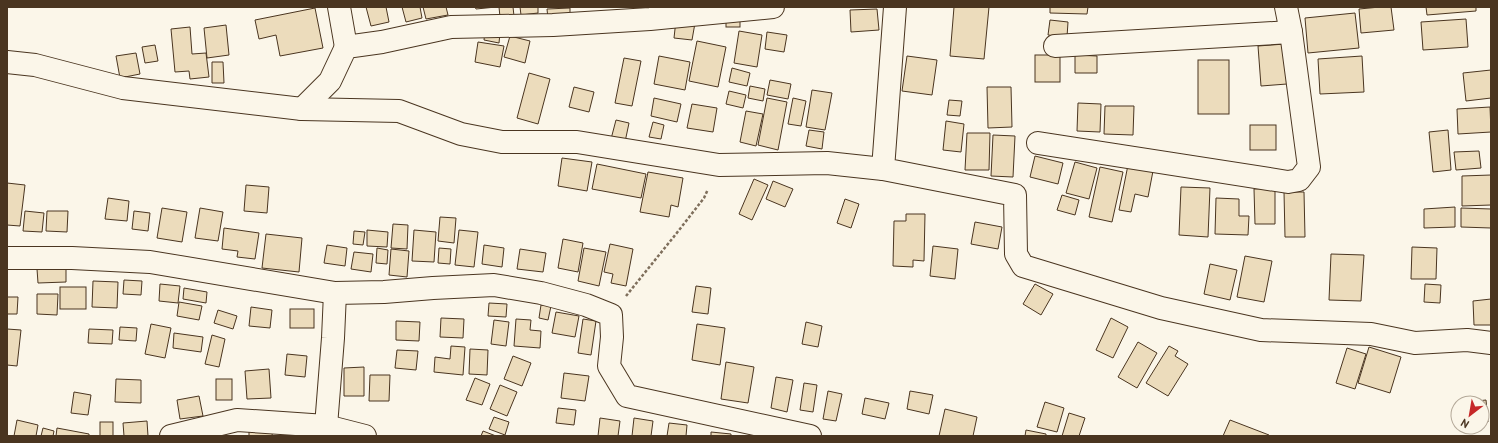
<svg xmlns="http://www.w3.org/2000/svg" width="1498" height="443" viewBox="0 0 1498 443" font-family="'PT Sans',sans-serif">
  <style>
    .building { fill: #ecdcbc; stroke: #4a3520 }
    .lines { fill: none; stroke-linecap: round; stroke-linejoin: round }
    .street-casing { stroke: #4a3520; stroke-width: 24 }
    .path { stroke: #7f6f5c; stroke-width: 2.5; stroke-dasharray: 3 2; stroke-linecap: butt }
    .street { stroke: #fbf6e9; stroke-width: 22 }
  </style>
  <rect width="100%" height="100%" fill="#fbf6e9"/>
  <g class="building">
    <polygon points="366,7 386,7 389,22 371,26"/>
    <polygon points="402,7 420,7 422,18 406,22"/>
    <polygon points="423,7 446,7 448,15 426,19"/>
    <polygon points="475,7 496,7 476,9"/>
    <polygon points="499,7 513,7 514,16 500,17"/>
    <polygon points="520,7 538,7 538,13 521,15"/>
    <polygon points="954,7 989,7 984,59 950,56"/>
    <polygon points="1050,7 1088,7 1087,14 1050,13"/>
    <polygon points="1380,7 1391,7 1394,30 1361,33 1359,9"/>
    <polygon points="1426,7 1476,7 1476,11 1427,15"/>
    <polygon points="315,8 323,48 280,56 276,35 259,39 255,20"/>
    <polygon points="570,8 570,18 548,19 547,9"/>
    <polygon points="877,9 879,30 851,32 850,10"/>
    <polygon points="1355,13 1359,48 1308,53 1305,18"/>
    <rect x="726" y="16" width="14" height="11"/>
    <polygon points="1466,19 1468,47 1423,50 1421,22"/>
    <polygon points="676,20 695,23 692,40 674,38"/>
    <polygon points="1050,20 1068,22 1067,37 1048,35"/>
    <polygon points="226,25 229,55 207,58 204,28"/>
    <polygon points="190,27 192,54 206,53 209,77 190,79 189,71 175,72 171,29"/>
    <polygon points="485,31 500,33 499,43 484,40"/>
    <polygon points="739,31 762,35 757,67 734,63"/>
    <polygon points="767,32 787,35 784,52 765,49"/>
    <polygon points="510,36 530,41 525,63 504,57"/>
    <polygon points="697,41 726,47 718,87 689,81"/>
    <polygon points="478,42 504,46 500,67 475,62"/>
    <polygon points="1285,44 1287,84 1261,86 1258,46"/>
    <polygon points="155,45 158,61 145,63 142,47"/>
    <polygon points="136,53 140,74 120,78 116,56"/>
    <rect x="1035" y="55" width="25" height="27"/>
    <polygon points="1075,55 1097,56 1097,73 1075,73"/>
    <polygon points="659,56 690,62 685,90 654,84"/>
    <polygon points="907,56 937,60 932,95 902,91"/>
    <polygon points="1362,56 1364,92 1320,94 1318,59"/>
    <polygon points="624,58 641,61 632,106 615,103"/>
    <rect x="1198" y="60" width="31" height="54"/>
    <polygon points="212,62 223,62 224,83 212,83"/>
    <polygon points="732,68 750,73 747,86 729,82"/>
    <polygon points="1491,70 1491,98 1466,101 1463,73"/>
    <polygon points="529,73 550,79 538,124 517,118"/>
    <polygon points="770,80 791,84 788,99 767,95"/>
    <polygon points="750,86 765,89 763,101 748,98"/>
    <polygon points="574,87 594,92 589,112 569,107"/>
    <polygon points="987,87 1011,87 1012,127 988,128"/>
    <polygon points="812,90 832,93 825,130 806,127"/>
    <polygon points="729,91 746,95 743,108 726,104"/>
    <polygon points="654,98 681,104 677,122 651,116"/>
    <polygon points="767,98 787,102 778,150 758,145"/>
    <polygon points="793,98 806,101 801,126 788,124"/>
    <polygon points="949,100 962,101 960,116 947,115"/>
    <polygon points="1078,103 1101,104 1100,132 1077,131"/>
    <polygon points="692,104 717,108 713,132 687,128"/>
    <polygon points="1105,106 1134,106 1133,135 1104,134"/>
    <polygon points="1490,107 1491,132 1458,134 1457,109"/>
    <polygon points="746,111 763,114 756,146 740,142"/>
    <polygon points="616,120 629,123 625,142 611,139"/>
    <polygon points="946,121 964,124 961,152 943,150"/>
    <polygon points="653,122 664,125 661,139 649,137"/>
    <rect x="1250" y="125" width="26" height="25"/>
    <polygon points="809,130 824,132 822,149 806,146"/>
    <polygon points="1448,130 1451,170 1433,172 1429,132"/>
    <polygon points="967,133 990,133 989,170 965,170"/>
    <polygon points="993,135 1015,136 1013,177 991,176"/>
    <polygon points="1479,151 1481,168 1456,170 1454,152"/>
    <polygon points="1035,156 1063,163 1058,184 1030,177"/>
    <polygon points="562,158 592,162 587,191 558,186"/>
    <polygon points="1075,162 1097,168 1089,199 1066,193"/>
    <polygon points="597,164 646,174 641,198 592,189"/>
    <polygon points="1128,165 1153,171 1148,197 1135,194 1131,212 1119,210"/>
    <polygon points="1100,167 1123,172 1112,222 1089,217"/>
    <polygon points="648,172 683,178 678,207 671,205 669,217 640,212"/>
    <polygon points="1491,175 1491,205 1462,206 1462,176"/>
    <polygon points="754,179 768,185 752,220 739,214"/>
    <polygon points="773,181 793,189 785,207 766,199"/>
    <polygon points="7,183 25,185 20,226 7,225"/>
    <polygon points="246,185 269,187 267,213 244,211"/>
    <polygon points="1181,187 1210,188 1208,237 1179,235"/>
    <polygon points="1275,188 1275,224 1255,224 1254,189"/>
    <polygon points="1284,192 1304,192 1305,237 1285,237"/>
    <polygon points="1062,195 1079,200 1075,215 1057,210"/>
    <polygon points="108,198 129,201 127,221 105,219"/>
    <polygon points="1216,198 1239,199 1239,216 1249,216 1248,235 1215,234"/>
    <polygon points="845,199 859,204 851,228 837,223"/>
    <polygon points="1455,207 1455,227 1424,228 1424,209"/>
    <polygon points="162,208 187,212 182,242 157,238"/>
    <polygon points="200,208 223,212 218,241 195,238"/>
    <polygon points="1461,208 1491,209 1491,228 1461,227"/>
    <polygon points="25,211 44,213 42,232 23,231"/>
    <polygon points="47,211 68,211 67,232 46,231"/>
    <polygon points="134,211 150,213 148,231 132,229"/>
    <polygon points="906,214 925,214 924,261 913,260 913,267 893,266 894,221 906,221"/>
    <polygon points="440,217 456,218 454,243 438,241"/>
    <polygon points="975,222 1002,227 998,249 971,244"/>
    <polygon points="393,224 408,225 407,249 391,248"/>
    <polygon points="224,228 259,233 255,259 237,257 238,251 222,249"/>
    <polygon points="367,230 388,232 387,247 367,246"/>
    <polygon points="414,230 436,232 434,262 412,261"/>
    <polygon points="459,230 478,232 474,267 455,265"/>
    <polygon points="354,231 365,232 363,245 353,244"/>
    <polygon points="266,234 302,238 299,272 262,268"/>
    <polygon points="563,239 583,243 578,272 558,268"/>
    <polygon points="610,244 633,249 626,286 611,283 613,274 604,272"/>
    <polygon points="327,245 347,248 345,266 324,263"/>
    <polygon points="484,245 504,248 502,267 482,264"/>
    <polygon points="933,246 958,249 955,279 930,276"/>
    <polygon points="1412,247 1437,248 1436,279 1411,279"/>
    <polygon points="377,248 388,250 387,264 376,263"/>
    <polygon points="439,248 451,249 450,264 438,263"/>
    <polygon points="584,248 606,252 599,286 578,281"/>
    <polygon points="391,249 409,251 407,277 389,275"/>
    <polygon points="520,249 546,253 543,272 517,269"/>
    <polygon points="354,252 373,254 371,272 351,269"/>
    <polygon points="1331,254 1364,255 1361,301 1329,300"/>
    <polygon points="1245,256 1272,261 1264,302 1237,297"/>
    <polygon points="1210,264 1237,270 1230,300 1204,294"/>
    <polygon points="66,267 66,282 38,283 37,269"/>
    <polygon points="124,280 142,281 141,295 123,294"/>
    <polygon points="93,281 118,282 117,308 92,307"/>
    <polygon points="160,284 180,286 178,303 159,301"/>
    <polygon points="1035,284 1053,294 1041,315 1023,304"/>
    <polygon points="1425,284 1441,285 1440,303 1424,302"/>
    <polygon points="696,286 711,288 708,314 692,312"/>
    <rect x="60" y="287" width="26" height="22"/>
    <polygon points="184,288 207,292 206,303 183,299"/>
    <polygon points="37,294 58,294 57,315 37,314"/>
    <polygon points="7,297 18,297 17,314 7,314"/>
    <polygon points="1491,299 1491,325 1474,325 1473,301"/>
    <polygon points="179,302 202,306 199,320 177,316"/>
    <polygon points="489,303 507,304 506,317 488,316"/>
    <polygon points="541,305 551,306 548,320 539,318"/>
    <polygon points="251,307 272,310 270,328 249,326"/>
    <rect x="290" y="309" width="24" height="19"/>
    <polygon points="218,310 237,316 233,329 214,323"/>
    <polygon points="556,312 579,316 575,337 552,333"/>
    <polygon points="441,318 464,319 463,338 440,337"/>
    <polygon points="1111,318 1128,327 1113,358 1096,350"/>
    <polygon points="516,319 531,320 530,330 541,331 540,348 514,346"/>
    <polygon points="583,319 596,321 591,355 578,353"/>
    <polygon points="494,320 509,322 506,346 491,344"/>
    <polygon points="396,321 420,322 419,341 396,340"/>
    <polygon points="806,322 822,326 818,347 802,344"/>
    <polygon points="151,324 171,328 165,358 145,354"/>
    <polygon points="697,324 725,328 720,365 692,360"/>
    <polygon points="120,327 137,328 136,341 119,340"/>
    <polygon points="7,329 21,330 17,366 7,365"/>
    <polygon points="89,329 113,330 112,344 88,343"/>
    <polygon points="174,333 203,337 201,352 173,348"/>
    <polygon points="212,335 225,339 219,367 205,364"/>
    <polygon points="1138,342 1157,353 1137,388 1118,377"/>
    <polygon points="451,346 465,347 463,375 434,372 435,357 450,359"/>
    <polygon points="1169,346 1178,351 1175,356 1188,364 1168,396 1146,383"/>
    <polygon points="1369,347 1401,357 1390,393 1358,383"/>
    <polygon points="1347,348 1366,354 1355,389 1336,383"/>
    <polygon points="470,349 488,350 487,375 469,374"/>
    <polygon points="397,350 418,351 416,370 395,368"/>
    <polygon points="287,354 307,356 305,377 285,375"/>
    <polygon points="513,356 531,363 522,386 504,379"/>
    <polygon points="726,362 754,367 748,403 721,399"/>
    <polygon points="364,367 364,396 344,396 344,368"/>
    <polygon points="269,369 271,398 247,399 245,371"/>
    <polygon points="564,373 589,376 585,401 561,398"/>
    <polygon points="370,375 390,375 389,401 369,401"/>
    <polygon points="776,377 793,380 787,412 771,408"/>
    <polygon points="475,378 490,384 482,405 466,400"/>
    <polygon points="116,379 141,380 141,403 115,402"/>
    <rect x="216" y="379" width="16" height="21"/>
    <polygon points="804,383 817,385 813,412 800,410"/>
    <polygon points="500,385 517,392 507,416 490,409"/>
    <polygon points="828,391 842,394 836,421 823,419"/>
    <polygon points="910,391 933,395 929,414 907,409"/>
    <polygon points="74,392 91,395 88,415 71,413"/>
    <polygon points="199,396 203,416 180,419 177,400"/>
    <polygon points="865,398 889,403 885,419 862,414"/>
    <polygon points="1486,400 1488,422 1482,423 1482,403 1460,403"/>
    <polygon points="1045,402 1064,408 1057,432 1037,427"/>
    <polygon points="558,408 576,410 574,425 556,423"/>
    <polygon points="945,409 977,417 973,436 939,436"/>
    <polygon points="1069,413 1085,418 1079,436 1062,436"/>
    <polygon points="494,417 509,422 505,435 489,429"/>
    <polygon points="600,418 620,421 618,436 598,436"/>
    <polygon points="634,418 653,421 651,436 632,436"/>
    <polygon points="17,420 38,425 36,436 14,436"/>
    <polygon points="1230,420 1269,435 1269,436 1223,436"/>
    <polygon points="147,421 148,436 124,436 123,423"/>
    <rect x="100" y="422" width="13" height="14"/>
    <polygon points="669,423 687,425 686,436 667,436"/>
    <polygon points="249,426 273,427 272,436 249,436"/>
    <polygon points="43,428 54,431 53,436 41,436"/>
    <polygon points="57,428 89,434 89,436 56,436"/>
    <polygon points="1026,430 1046,434 1046,436 1025,436"/>
    <polygon points="483,431 496,436 481,436"/>
    <polygon points="711,432 731,434 731,436 711,436"/>
  </g>
  <g class="lines">
    <g class="street-casing">
      <g id="street">
        <polyline points="339,7 346,47"/>
        <polyline points="895,7 883,169 1015,195 1016,254 1023,266 1161,308 1261,330 1371,334 1415,343 1467,340 1491,343"/>
        <polyline points="1055,46 1291,32"/>
        <polyline points="7,62 35,65 123,88 302,109 399,111 461,134 502,142 577,142 719,165 827,163 883,169"/>
        <polyline points="302,109 330,81 346,47 382,42 451,27 553,25 650,19 773,7"/>
        <polyline points="1038,143 1288,182 1299,180 1309,167 1291,32 1286,7"/>
        <polyline points="7,258 72,258 150,262 335,293 384,292 433,288 494,285 541,293 586,305 611,315 612,337 609,366 627,396 810,436"/>
        <polyline points="326,426 333,338 335,293"/>
        <polyline points="171,436 237,420 326,426 365,436"/>
      </g>
    </g>
    <polyline class="path" points="626,296 676,234 704,198 708,189"/>
    <use href="#street" class="street"/>
  </g>
  <rect width="1498" height="443" fill="none" stroke="#4a3520" stroke-width="16"/>
  <g transform="translate(1470 415) rotate(211)"><circle r="19" fill="#fbf6e9" stroke="#b4a999"/>
  <path d="M0-3L7 15L0 10L-7 15Z" fill="#c62828"/>
  <text y="-6" font-size="11" font-weight="bold" text-anchor="middle" fill="#4a3520">N</text>
  </g>
</svg>
